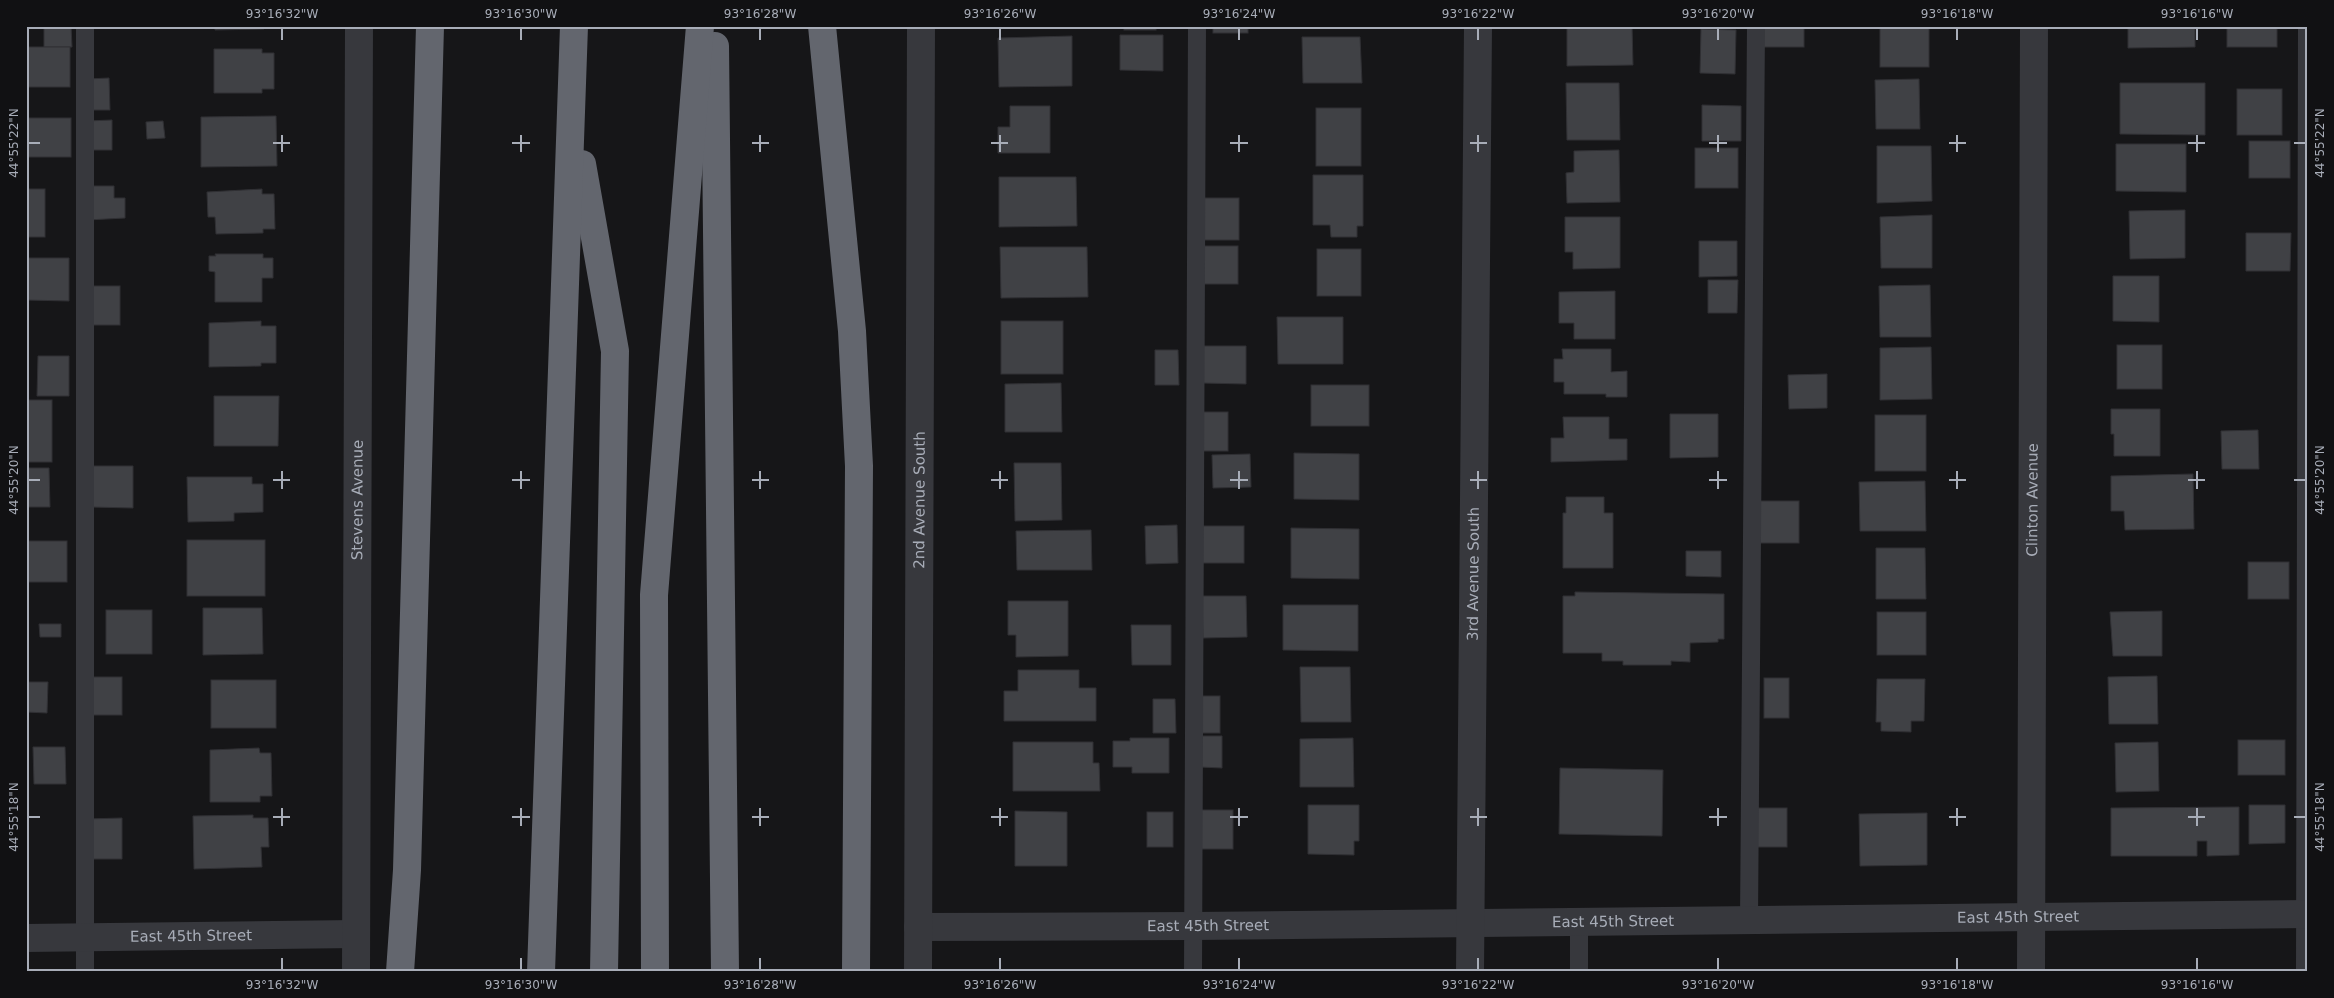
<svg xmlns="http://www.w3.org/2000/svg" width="2334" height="998" viewBox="0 0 2334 998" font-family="'DejaVu Sans',sans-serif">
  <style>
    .building { fill: #404145; stroke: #303034 }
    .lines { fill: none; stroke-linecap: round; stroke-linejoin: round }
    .lane { stroke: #37383d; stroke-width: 18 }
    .street { stroke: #37383d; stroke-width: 28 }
    .highway { stroke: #63666e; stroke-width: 28 }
    .ticks { fill: none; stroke: #a8adb8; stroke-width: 2 }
    .labels { text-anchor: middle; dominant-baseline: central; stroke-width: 4; stroke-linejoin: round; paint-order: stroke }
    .street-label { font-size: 15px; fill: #a8adb8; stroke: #111113 }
    .neatline { fill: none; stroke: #a8adb8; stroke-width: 2 }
    .ticks-label { font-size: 12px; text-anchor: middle; fill: #a8adb8 }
  </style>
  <rect width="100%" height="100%" fill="#161618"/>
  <g class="building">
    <polygon points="44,26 71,26 72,47 44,47"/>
    <polygon points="215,26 264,26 264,29 215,30"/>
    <rect x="1124" y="26" width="32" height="4"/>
    <rect x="1213" y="26" width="35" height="7"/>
    <polygon points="1567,26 1632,26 1633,65 1567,66"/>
    <rect x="1763" y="26" width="41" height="21"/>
    <rect x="1880" y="26" width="49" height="41"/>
    <polygon points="2128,26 2195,26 2195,47 2128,48"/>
    <rect x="2227" y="26" width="50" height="21"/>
    <polygon points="1701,29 1736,30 1735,74 1700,73"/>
    <polygon points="1120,35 1163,35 1163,71 1120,70"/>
    <polygon points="1072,36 1072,86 999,87 998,38"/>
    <polygon points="1302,37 1360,37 1362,83 1303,83"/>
    <rect x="28" y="47" width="42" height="40"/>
    <polygon points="214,49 262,49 262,53 274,53 274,89 262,89 262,93 214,93"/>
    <polygon points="109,78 110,110 87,110 87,79"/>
    <polygon points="1919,79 1920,129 1876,129 1875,80"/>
    <polygon points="1566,83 1619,83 1620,140 1567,140"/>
    <polygon points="2120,83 2205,83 2205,135 2120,134"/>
    <rect x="2237" y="89" width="45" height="46"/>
    <polygon points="1702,105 1741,106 1741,141 1702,141"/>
    <polygon points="1010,106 1050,106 1050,153 998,153 998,127 1010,127"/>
    <rect x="1316" y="108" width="45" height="58"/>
    <polygon points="276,116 277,166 201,167 201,117"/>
    <rect x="26" y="118" width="45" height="39"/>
    <polygon points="112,120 112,150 87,150 87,121"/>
    <polygon points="163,121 165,138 147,139 146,122"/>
    <rect x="2249" y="141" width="41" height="37"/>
    <polygon points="2116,144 2186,144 2186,192 2116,191"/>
    <polygon points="1877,146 1931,146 1932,201 1877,203"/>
    <rect x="1695" y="148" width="43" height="40"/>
    <polygon points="1619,150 1620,202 1567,203 1566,173 1574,172 1574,151"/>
    <polygon points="1313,175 1363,175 1363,226 1357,226 1357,237 1331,237 1330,225 1313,225"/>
    <polygon points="999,177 1076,177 1077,226 999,227"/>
    <polygon points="87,186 114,186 114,198 125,198 125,218 87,220"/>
    <rect x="26" y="189" width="19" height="48"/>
    <polygon points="262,189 262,194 274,194 275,229 263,229 263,233 216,234 215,217 208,217 207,192"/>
    <rect x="1204" y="198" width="35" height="42"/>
    <polygon points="2185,210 2185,258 2130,259 2129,211"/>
    <polygon points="1932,215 1932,268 1881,268 1880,217"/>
    <polygon points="1565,217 1620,217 1620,268 1573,269 1573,252 1565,252"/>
    <polygon points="2246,233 2291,233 2290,271 2246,271"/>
    <polygon points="1699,241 1737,241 1737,276 1699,277"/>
    <rect x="1202" y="246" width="36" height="38"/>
    <polygon points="1000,247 1087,247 1088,297 1001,298"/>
    <rect x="1317" y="249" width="44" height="47"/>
    <polygon points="215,254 263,254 263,258 273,258 273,278 262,278 262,302 215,302 215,272 209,271 209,256 216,256"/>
    <polygon points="26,258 69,258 69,301 26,300"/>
    <polygon points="2113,276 2159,276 2159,322 2113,321"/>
    <polygon points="1708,280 1738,280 1737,313 1708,313"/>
    <polygon points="1930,285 1931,337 1880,337 1879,286"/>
    <rect x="87" y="286" width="33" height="39"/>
    <polygon points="1615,291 1615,339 1574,339 1574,323 1559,323 1559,292"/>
    <polygon points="1277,317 1343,317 1343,364 1278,364"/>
    <polygon points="261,321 261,326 276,326 276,363 261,363 261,366 209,367 209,323"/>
    <rect x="1001" y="321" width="62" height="53"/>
    <rect x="2117" y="345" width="45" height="44"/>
    <polygon points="1202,346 1246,346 1246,384 1202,383"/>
    <polygon points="1931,347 1932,399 1880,400 1880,348"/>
    <polygon points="1562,349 1611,349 1611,372 1627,371 1627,397 1606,397 1606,394 1564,394 1564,382 1554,382 1554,359 1563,359"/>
    <polygon points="1155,350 1178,350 1179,385 1155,385"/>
    <polygon points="38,356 69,356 69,396 37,396"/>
    <polygon points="1827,374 1827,408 1789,409 1788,375"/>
    <polygon points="1061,383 1062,432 1005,432 1005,384"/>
    <rect x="1311" y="385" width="58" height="41"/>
    <polygon points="214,396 279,396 278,446 214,446"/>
    <rect x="26" y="400" width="26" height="62"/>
    <polygon points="2111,409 2160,409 2160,456 2114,456 2114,434 2111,434"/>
    <rect x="1197" y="412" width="31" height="39"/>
    <polygon points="1670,414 1718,414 1718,457 1670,458"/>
    <rect x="1875" y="415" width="51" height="56"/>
    <polygon points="1563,417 1609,417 1609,439 1627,439 1627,460 1551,462 1551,438 1564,438"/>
    <polygon points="2258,430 2259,469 2222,469 2221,431"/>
    <polygon points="1294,453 1359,454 1359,500 1294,499"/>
    <polygon points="1250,454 1251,487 1213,488 1212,455"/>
    <polygon points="1014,463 1061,463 1062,520 1015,521"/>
    <polygon points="91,466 133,466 133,508 91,507"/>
    <polygon points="26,468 49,468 50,507 26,507"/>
    <polygon points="2193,474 2194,529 2125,530 2124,511 2111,511 2111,476"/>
    <polygon points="187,477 252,477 252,484 263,484 263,512 234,513 234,521 188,522"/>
    <polygon points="1925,481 1926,531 1860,531 1859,482"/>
    <polygon points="1566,497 1604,497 1604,513 1613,513 1613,568 1563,568 1563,513 1566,513"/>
    <rect x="1760" y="501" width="39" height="42"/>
    <polygon points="1177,525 1178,563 1146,564 1145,526"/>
    <rect x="1200" y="526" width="44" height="37"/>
    <polygon points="1291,528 1359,529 1359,579 1291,578"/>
    <polygon points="1091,530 1092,570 1017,570 1016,531"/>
    <rect x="187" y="540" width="78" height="56"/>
    <rect x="26" y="541" width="41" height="41"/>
    <polygon points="1876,548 1925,548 1926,599 1876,599"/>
    <polygon points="1686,551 1721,551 1721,577 1686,576"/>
    <rect x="2248" y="562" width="41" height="37"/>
    <polygon points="1575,592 1724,594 1724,639 1718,639 1718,642 1690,643 1690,662 1671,661 1671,665 1623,665 1623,661 1602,661 1602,653 1563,653 1563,596 1575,596"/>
    <polygon points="1202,596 1246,596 1247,637 1203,638"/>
    <polygon points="1008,601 1068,601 1068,656 1016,657 1016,635 1008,635"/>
    <polygon points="1283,605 1358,605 1358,651 1283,650"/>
    <polygon points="203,608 262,608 263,654 203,655"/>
    <rect x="106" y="610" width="46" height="44"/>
    <polygon points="2162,611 2162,656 2113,656 2110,612"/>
    <rect x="1877" y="612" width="49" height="43"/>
    <polygon points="39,624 61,624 61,637 40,637"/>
    <polygon points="1131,625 1171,625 1171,665 1132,665"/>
    <polygon points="1300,667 1350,667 1351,722 1301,722"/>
    <polygon points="1018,670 1079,670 1079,688 1096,688 1096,721 1004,721 1004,691 1018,691"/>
    <polygon points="2157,676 2158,724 2109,724 2108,677"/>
    <rect x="90" y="677" width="32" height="38"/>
    <rect x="1764" y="678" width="25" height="40"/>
    <polygon points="1877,679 1925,679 1924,721 1911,721 1911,732 1881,731 1881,722 1876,722"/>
    <rect x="211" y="680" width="65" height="48"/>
    <polygon points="26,682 48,682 47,713 26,712"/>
    <rect x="1200" y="696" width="20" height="37"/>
    <polygon points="1153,699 1175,699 1176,733 1153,733"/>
    <polygon points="1200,736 1222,736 1222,768 1200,767"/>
    <polygon points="1130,738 1169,738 1169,773 1132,773 1132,767 1113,767 1113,741 1130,741"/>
    <polygon points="1353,738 1354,787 1300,787 1300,739"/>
    <rect x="2238" y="740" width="47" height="35"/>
    <polygon points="1013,742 1093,742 1093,763 1099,763 1100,791 1013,791"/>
    <polygon points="2158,742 2159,791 2116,792 2115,743"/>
    <polygon points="33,747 65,747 66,784 34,784"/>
    <polygon points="259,748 260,753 271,753 272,796 260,796 260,802 210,802 210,750"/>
    <polygon points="1560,768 1663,770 1662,836 1559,834"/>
    <polygon points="1308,805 1359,805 1359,841 1354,841 1354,855 1308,854"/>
    <polygon points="2249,805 2285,805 2285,843 2249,844"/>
    <polygon points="2239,807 2239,855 2207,856 2207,841 2197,841 2197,856 2111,856 2111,808"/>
    <rect x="1757" y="808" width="30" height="39"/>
    <rect x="1198" y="810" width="35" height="39"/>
    <polygon points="1015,811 1067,812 1067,866 1015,866"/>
    <rect x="1147" y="812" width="26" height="35"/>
    <polygon points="1927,813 1927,865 1860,866 1859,814"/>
    <polygon points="253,815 253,818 268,818 269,847 261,847 262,867 194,869 193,816"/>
    <polygon points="122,818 122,859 87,859 86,819"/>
    <rect x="2109" y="970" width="73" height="2"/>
  </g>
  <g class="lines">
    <g class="lane">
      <polyline points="1749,920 1756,26"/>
      <polyline points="1579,922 1579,972"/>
      <polyline points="85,972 85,26"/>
      <polyline points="1193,972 1197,26"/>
      <polyline points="2305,972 2307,26"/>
    </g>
    <g class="street">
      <path id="s1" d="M918,927L1194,926L2308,914"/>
      <path id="s2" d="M26,938L356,934"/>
      <path id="s3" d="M356,972L359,26"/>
      <path id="s4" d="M918,972L921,26"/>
      <path id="s5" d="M1470,972L1478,26"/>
      <path id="s6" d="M2031,972L2034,26"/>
    </g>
    <g class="highway">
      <polyline points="822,26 852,331 859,466 856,972"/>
      <polyline points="715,46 725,972"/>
      <polyline points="582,164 615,351 604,972"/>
      <polyline points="400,972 407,870 430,26"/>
      <polyline points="541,972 574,26"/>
      <polyline points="655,972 654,595 700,26"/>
    </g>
  </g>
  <path class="ticks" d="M282,28V40M521,28V40M760,28V40M1000,28V40M1239,28V40M1478,28V40M1718,28V40M1957,28V40M2197,28V40M282,135V152M521,135V152M760,135V152M1000,135V152M1239,135V152M1478,135V152M1718,135V152M1957,135V152M2197,135V152M28,143H40M273,143H290M512,143H530M752,143H769M991,143H1008M1230,143H1248M1470,143H1487M1709,143H1727M1949,143H1966M2188,143H2205M2294,143H2306M282,471V489M521,471V489M760,471V489M1000,471V489M1239,471V489M1478,471V489M1718,471V489M1957,471V489M2197,471V489M28,480H40M273,480H290M512,480H530M752,480H769M991,480H1008M1230,480H1248M1470,480H1487M1709,480H1727M1949,480H1966M2188,480H2205M2294,480H2306M282,808V826M521,808V826M760,808V826M1000,808V826M1239,808V826M1478,808V826M1718,808V826M1957,808V826M2197,808V826M28,817H40M273,817H290M512,817H530M752,817H769M991,817H1008M1230,817H1248M1470,817H1487M1709,817H1727M1949,817H1966M2188,817H2205M2294,817H2306M282,958V970M521,958V970M760,958V970M1000,958V970M1239,958V970M1478,958V970M1718,958V970M1957,958V970M2197,958V970"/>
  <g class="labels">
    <g class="street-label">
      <text stroke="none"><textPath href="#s3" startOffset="472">Stevens Avenue</textPath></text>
      <text stroke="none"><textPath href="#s4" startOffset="472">2nd Avenue South</textPath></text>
      <text stroke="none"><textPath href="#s6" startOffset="472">Clinton Avenue</textPath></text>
      <text stroke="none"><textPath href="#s5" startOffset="398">3rd Avenue South</textPath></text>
      <text stroke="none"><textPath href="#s1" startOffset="1100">East 45th Street</textPath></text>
      <text stroke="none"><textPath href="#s1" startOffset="695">East 45th Street</textPath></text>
      <text stroke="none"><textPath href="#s1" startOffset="290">East 45th Street</textPath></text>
      <text stroke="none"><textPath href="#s2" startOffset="165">East 45th Street</textPath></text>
    </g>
  </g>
  <rect width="2334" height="998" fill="none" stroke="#111113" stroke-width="55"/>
  <rect x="28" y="28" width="2278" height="942" class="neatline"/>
  <g class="ticks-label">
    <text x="282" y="18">93°16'32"W</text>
    <text x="521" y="18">93°16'30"W</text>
    <text x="760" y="18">93°16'28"W</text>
    <text x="1000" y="18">93°16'26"W</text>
    <text x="1239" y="18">93°16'24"W</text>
    <text x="1478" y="18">93°16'22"W</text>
    <text x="1718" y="18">93°16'20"W</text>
    <text x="1957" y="18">93°16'18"W</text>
    <text x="2197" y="18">93°16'16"W</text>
    <text transform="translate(14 143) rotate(-90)" y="4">44°55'22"N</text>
    <text transform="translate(2320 143) rotate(-90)" y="4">44°55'22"N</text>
    <text transform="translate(14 480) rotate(-90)" y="4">44°55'20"N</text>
    <text transform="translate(2320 480) rotate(-90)" y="4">44°55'20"N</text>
    <text transform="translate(14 817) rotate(-90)" y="4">44°55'18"N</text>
    <text transform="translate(2320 817) rotate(-90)" y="4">44°55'18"N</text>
    <text x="282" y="989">93°16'32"W</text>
    <text x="521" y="989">93°16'30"W</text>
    <text x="760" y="989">93°16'28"W</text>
    <text x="1000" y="989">93°16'26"W</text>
    <text x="1239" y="989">93°16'24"W</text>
    <text x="1478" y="989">93°16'22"W</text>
    <text x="1718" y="989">93°16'20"W</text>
    <text x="1957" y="989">93°16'18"W</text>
    <text x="2197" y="989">93°16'16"W</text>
  </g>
</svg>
